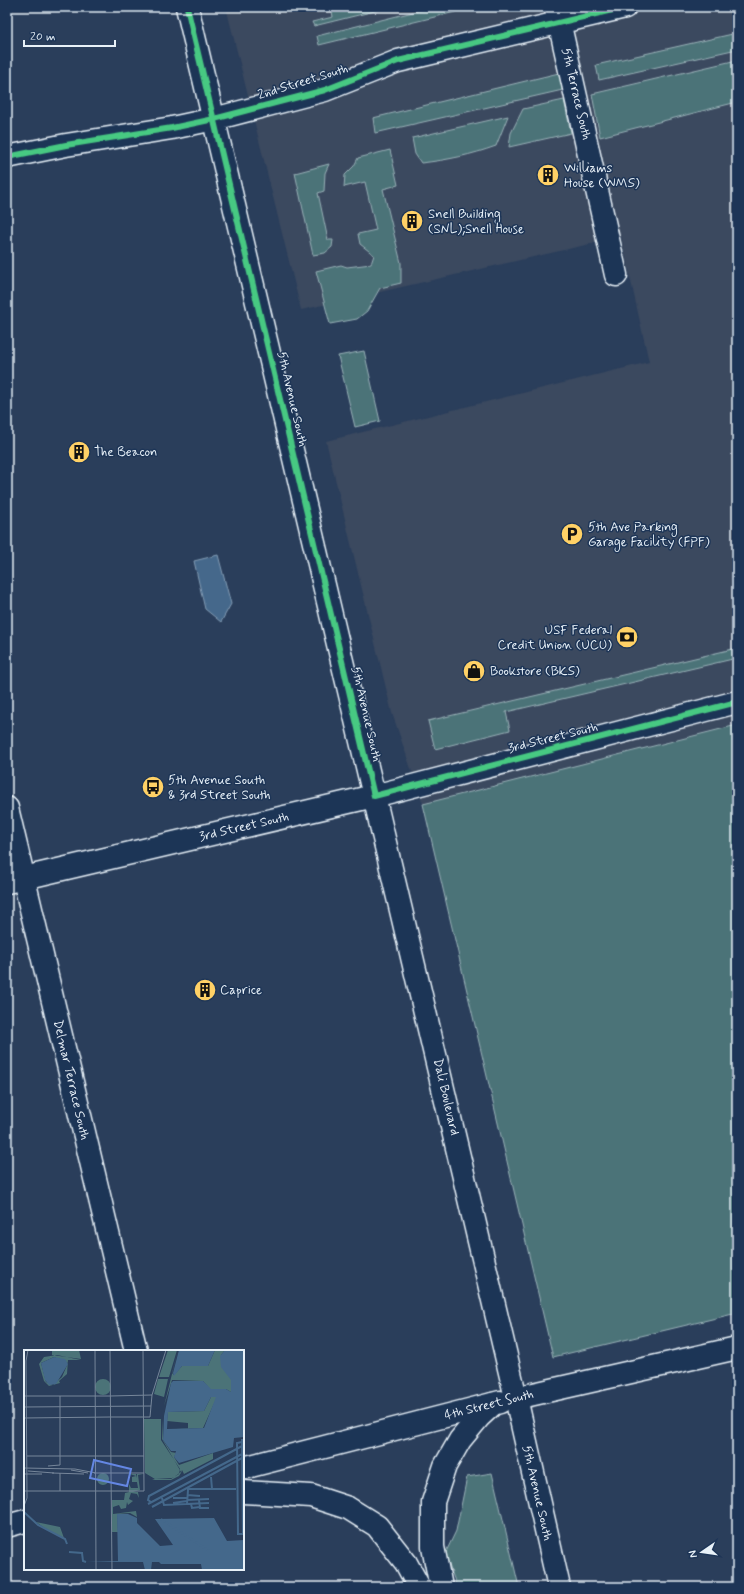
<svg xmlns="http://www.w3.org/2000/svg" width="744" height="1594" viewBox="0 0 744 1594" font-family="Mynerve,sans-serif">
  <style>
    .built { fill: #3a485f }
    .green { fill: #4b7378; stroke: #9ab2b8 }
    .water { fill: #44688b; stroke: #869fb7 }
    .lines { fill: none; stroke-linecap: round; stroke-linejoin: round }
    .street-casing { stroke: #e8f1f8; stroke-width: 25 }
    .secondary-casing { stroke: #e8f1f8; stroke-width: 25 }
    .primary-casing { stroke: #e8f1f8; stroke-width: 25 }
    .highway-casing { stroke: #e8f1f8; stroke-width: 25 }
    .street { stroke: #1d3557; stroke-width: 22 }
    .secondary { stroke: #1d3557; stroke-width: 22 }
    .primary { stroke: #1d3557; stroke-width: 22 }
    .highway { stroke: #1d3557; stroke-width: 22 }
    .cycleway-casing { stroke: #1d3557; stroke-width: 8 }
    .cycleway { stroke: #46c982; stroke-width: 6 }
    .labels { text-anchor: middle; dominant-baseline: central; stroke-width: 3; stroke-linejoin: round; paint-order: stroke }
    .street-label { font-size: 13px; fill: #e8f1f8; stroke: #1d3557 }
    .poi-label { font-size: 13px; fill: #e8f1f8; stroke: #1d3557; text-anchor: start }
    .inset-river { fill: none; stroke: #44688b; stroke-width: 2 }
    .inset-road { fill: none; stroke: #76869a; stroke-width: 1 }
    .view { fill: #6487e3; fill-opacity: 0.15; stroke: #6487e3; stroke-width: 2 }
    .inset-edge { fill: none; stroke: #e8f1f8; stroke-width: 2 }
  </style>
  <rect width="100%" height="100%" fill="#2a3e5b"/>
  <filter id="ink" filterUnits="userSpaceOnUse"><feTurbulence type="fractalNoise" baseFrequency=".025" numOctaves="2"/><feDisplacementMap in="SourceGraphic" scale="8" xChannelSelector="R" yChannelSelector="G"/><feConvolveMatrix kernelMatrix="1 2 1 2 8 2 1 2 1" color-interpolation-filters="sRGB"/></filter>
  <g filter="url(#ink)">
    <polygon class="built" points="226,7 737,7 737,1313 553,1357 423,804 392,713 326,441 649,362 621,237 301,310"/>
    <g class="green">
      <polygon points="347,7 391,7 314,26 312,22 333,17 332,11"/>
      <polygon points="433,7 476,7 319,45 317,36"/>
      <polygon points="737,33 737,49 599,80 596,65"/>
      <polygon points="737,60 737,102 600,137 592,94"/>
      <polygon points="563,72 567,89 375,133 373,118"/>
      <polygon points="564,100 571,133 509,147 511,133 523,109"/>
      <path d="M508,116L496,146C471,155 448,160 421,163L415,154L412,138Z"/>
      <polygon points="390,150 398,185 383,189 401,263 401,283 380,288 367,311 357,319 330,324 316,271 341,265 347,267 371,264 374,255 360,244 358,234 376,230 365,182 344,187 345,175 354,166 358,158"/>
      <polygon points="329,164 325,173 324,191 318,193 328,240 333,240 332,247 325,253 313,255 295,173"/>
      <polygon points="364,351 380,421 355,427 338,356"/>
      <polygon points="737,648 737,658 506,712 510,730 435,749 428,721"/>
      <polygon points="737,725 737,1313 553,1357 423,804"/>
      <polygon points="492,1473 519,1587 457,1587 445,1554 456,1531 467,1477"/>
    </g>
    <polygon class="water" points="218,555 231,604 221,622 205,609 194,561"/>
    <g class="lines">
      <g class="street-casing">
        <g id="street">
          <polyline points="556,8 616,275"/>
          <polyline points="7,157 66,145 172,128 214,119 325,90 398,61 625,7"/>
          <polyline points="7,808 136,1351"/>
        </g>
      </g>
      <g class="secondary-casing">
        <g id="secondary">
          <polyline points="187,7 374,796 737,702"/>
          <polyline points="516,1398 737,1348"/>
        </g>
      </g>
      <g class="primary-casing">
        <g id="primary">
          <polyline points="7,882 374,796 516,1398 559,1587"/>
          <polyline points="243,1468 500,1402"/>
          <polyline points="7,1526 25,1521"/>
        </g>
      </g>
      <g class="highway-casing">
        <g id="highway">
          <polyline points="243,1492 311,1496 348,1508 377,1526 406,1563 419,1587"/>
          <polyline points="441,1587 433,1547 433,1502 445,1466 460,1440 479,1417 493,1404"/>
        </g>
      </g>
      <use href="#street" class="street"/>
      <use href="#secondary" class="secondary"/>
      <use href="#primary" class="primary"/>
      <use href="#highway" class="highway"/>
      <g class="cycleway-casing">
        <g id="cycleway">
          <polyline points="187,7 374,796 737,702"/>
          <polyline points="7,157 66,145 172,128 214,119 325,90 398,61 625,7"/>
        </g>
      </g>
      <use href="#cycleway" class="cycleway"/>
    </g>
  </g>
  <defs>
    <g id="building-disc" transform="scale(1.15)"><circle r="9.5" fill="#ffd166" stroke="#1d3557"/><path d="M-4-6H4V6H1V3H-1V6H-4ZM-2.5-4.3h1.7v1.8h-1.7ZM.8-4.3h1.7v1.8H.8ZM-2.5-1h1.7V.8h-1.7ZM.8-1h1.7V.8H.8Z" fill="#111"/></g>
    <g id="parking-disc" transform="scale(1.15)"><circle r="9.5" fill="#ffd166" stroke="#1d3557"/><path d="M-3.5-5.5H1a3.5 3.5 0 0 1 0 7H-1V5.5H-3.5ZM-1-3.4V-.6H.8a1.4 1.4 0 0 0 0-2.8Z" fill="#111"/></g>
    <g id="bank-disc" transform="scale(1.15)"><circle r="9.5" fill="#ffd166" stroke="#1d3557"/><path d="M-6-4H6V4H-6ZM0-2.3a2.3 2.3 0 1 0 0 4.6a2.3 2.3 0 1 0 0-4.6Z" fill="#111"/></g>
    <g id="shop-disc" transform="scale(1.15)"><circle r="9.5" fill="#ffd166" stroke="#1d3557"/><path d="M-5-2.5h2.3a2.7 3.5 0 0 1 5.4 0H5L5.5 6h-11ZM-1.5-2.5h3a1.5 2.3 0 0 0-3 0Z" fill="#111"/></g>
    <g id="bus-disc" transform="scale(1.15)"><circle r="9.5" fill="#ffd166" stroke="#1d3557"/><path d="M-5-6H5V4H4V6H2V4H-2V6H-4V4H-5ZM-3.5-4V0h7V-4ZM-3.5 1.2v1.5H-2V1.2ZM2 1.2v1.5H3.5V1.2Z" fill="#111"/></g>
  </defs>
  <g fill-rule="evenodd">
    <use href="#building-disc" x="548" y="175"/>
    <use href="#building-disc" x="412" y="221"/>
    <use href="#building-disc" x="79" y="452"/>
    <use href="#parking-disc" x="572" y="534"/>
    <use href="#bank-disc" x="627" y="637"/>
    <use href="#shop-disc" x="474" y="671"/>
    <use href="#bus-disc" x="153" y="787"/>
    <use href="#building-disc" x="205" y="990"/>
  </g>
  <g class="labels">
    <g class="street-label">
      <text transform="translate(303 82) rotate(-17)">2nd Street South</text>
      <text transform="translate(576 94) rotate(77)">5th Terrace South</text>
      <text transform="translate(292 399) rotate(77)">5th Avenue South</text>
      <text transform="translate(366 714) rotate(77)">5th Avenue South</text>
      <text transform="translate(553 738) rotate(-14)">3rd Street South</text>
      <text transform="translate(244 827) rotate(-13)">3rd Street South</text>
      <text transform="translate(71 1080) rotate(77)">Delmar Terrace South</text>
      <text transform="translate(446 1097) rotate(77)">Dali Boulevard</text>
      <text transform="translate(489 1405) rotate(-14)">4th Street South</text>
      <text transform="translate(537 1493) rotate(77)">5th Avenue South</text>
    </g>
    <g class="poi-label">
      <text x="564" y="168">Williams<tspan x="564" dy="15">House (WMS)</tspan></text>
      <text x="428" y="214">Snell Building<tspan x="428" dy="15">(SNL);Snell House</tspan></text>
      <text x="94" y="452">The Beacon</text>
      <text x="588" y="527">5th Ave Parking<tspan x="588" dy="15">Garage Facility (FPF)</tspan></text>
      <text x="612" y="630" text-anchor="end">USF Federal<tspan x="612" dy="15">Credit Union (UCU)</tspan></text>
      <text x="490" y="671">Bookstore (BKS)</text>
      <text x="168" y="780">5th Avenue South<tspan x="168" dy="15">&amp; 3rd Street South</tspan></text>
      <text x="220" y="990">Caprice</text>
    </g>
  </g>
  <g transform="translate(24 1350)">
    <rect width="220" height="220" fill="#2a3e5b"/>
    <path d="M28,0H55L57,9L28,5ZM144,0H153L145,27H135ZM154,0L148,23L150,25L158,16H184L191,0H201L197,5L207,29V42L202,39L187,40L179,31L148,30L140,56ZM33,5L57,10H44L43,24L35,31L36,33L25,36L20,31L15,14L20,7ZM30,7L44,13L38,27L29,35L22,32L17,13ZM134,29H144L140,47L130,44ZM71 37a8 8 0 1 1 16 0a8 8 0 1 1-16 0ZM187,47H193L179,78L152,79H164V73L143,71L144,62L180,61ZM120,69H137V90L156,119L155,124L148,128L131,129L121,123ZM138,69L139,90L147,102L152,103L150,107L155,115L189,103V109L160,124L158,120L157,123L155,126L147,130H131L128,129H147L157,122L138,89ZM73 129a6 6 0 1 1 12 0a6 6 0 1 1-12 0ZM106,124H112L113,128V124H119L114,125L116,140L109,142H114L115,148L113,144L107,143L105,149L109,151L104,155L103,152L102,158L97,159L95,155L89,157V164L112,161L113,167L106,163L93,164L94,182H88V150H100L101,143L105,142V134L107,138H114L113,132H108V127L112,126ZM12,172L36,177L40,188L22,179Z" fill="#4b7378" fill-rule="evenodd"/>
    <path d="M155,0H191L184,16H158L150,26L149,23ZM201,0H220V87L210,88L209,97L155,113L150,107L152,101H147L139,90L140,66L147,33L149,31H179L187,39H202L207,42V30L197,17L196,6ZM187,47H192L180,78L143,79L144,62L180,61ZM30,7L41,9L44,14L32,34L25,35L21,30L17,13ZM93,164H104L113,168V173L136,196L149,195L131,169L190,168L203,191L220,190V220H178L177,214H137L135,212H128L127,220H121L119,212H63L94,211Z" fill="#44688b" fill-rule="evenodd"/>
    <path class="inset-river" d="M218,89L219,185M218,92L213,93L214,184H219M187,127L188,139M163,139H212M163,145L176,146M138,148L140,155L185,153M149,148H163M163,150L185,149M175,150L176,158H185M127,152L124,150L125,146L220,95M149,153L163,151M124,154L220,103M163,154L164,140M167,154L168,158L176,157M128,157L218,108M0,162L14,175L41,189L43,194M137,169L185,201H220M45,202L58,203L59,211L62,212"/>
    <path class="inset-road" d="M71,0L72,220M119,0L120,141M0,46H86M36,46V115M86,46L128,45M0,57L127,56M86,67H126L128,45L142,0M0,68L86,67M3,106H120M24,116L36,115M0,118L51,119L72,123M47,120L64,123M4,121L30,123M28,123L60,124M36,123V141M70,123H87L86,0M0,124H18M0,141H120M0,156L3,148L2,11L4,0M88,220L87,123H120"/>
    <path class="view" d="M70,110L107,119L103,136L66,128Z"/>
    <rect width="220" height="220" class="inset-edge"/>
  </g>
  <rect width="744" height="1594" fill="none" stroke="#1d3557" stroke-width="24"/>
  <rect x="12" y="12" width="720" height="1570" fill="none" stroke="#e8f1f8" stroke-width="1.5" filter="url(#ink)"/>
  <g transform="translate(702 1552) rotate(257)" stroke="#1d3557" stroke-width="3" paint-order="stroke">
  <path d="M0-3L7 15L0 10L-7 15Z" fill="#e8f1f8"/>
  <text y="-6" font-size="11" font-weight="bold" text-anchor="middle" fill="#e8f1f8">N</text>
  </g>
  <path d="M24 40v6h91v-6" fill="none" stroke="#e8f1f8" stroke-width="2"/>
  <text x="30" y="40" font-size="12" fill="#e8f1f8" stroke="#1d3557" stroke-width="3" paint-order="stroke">20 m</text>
</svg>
